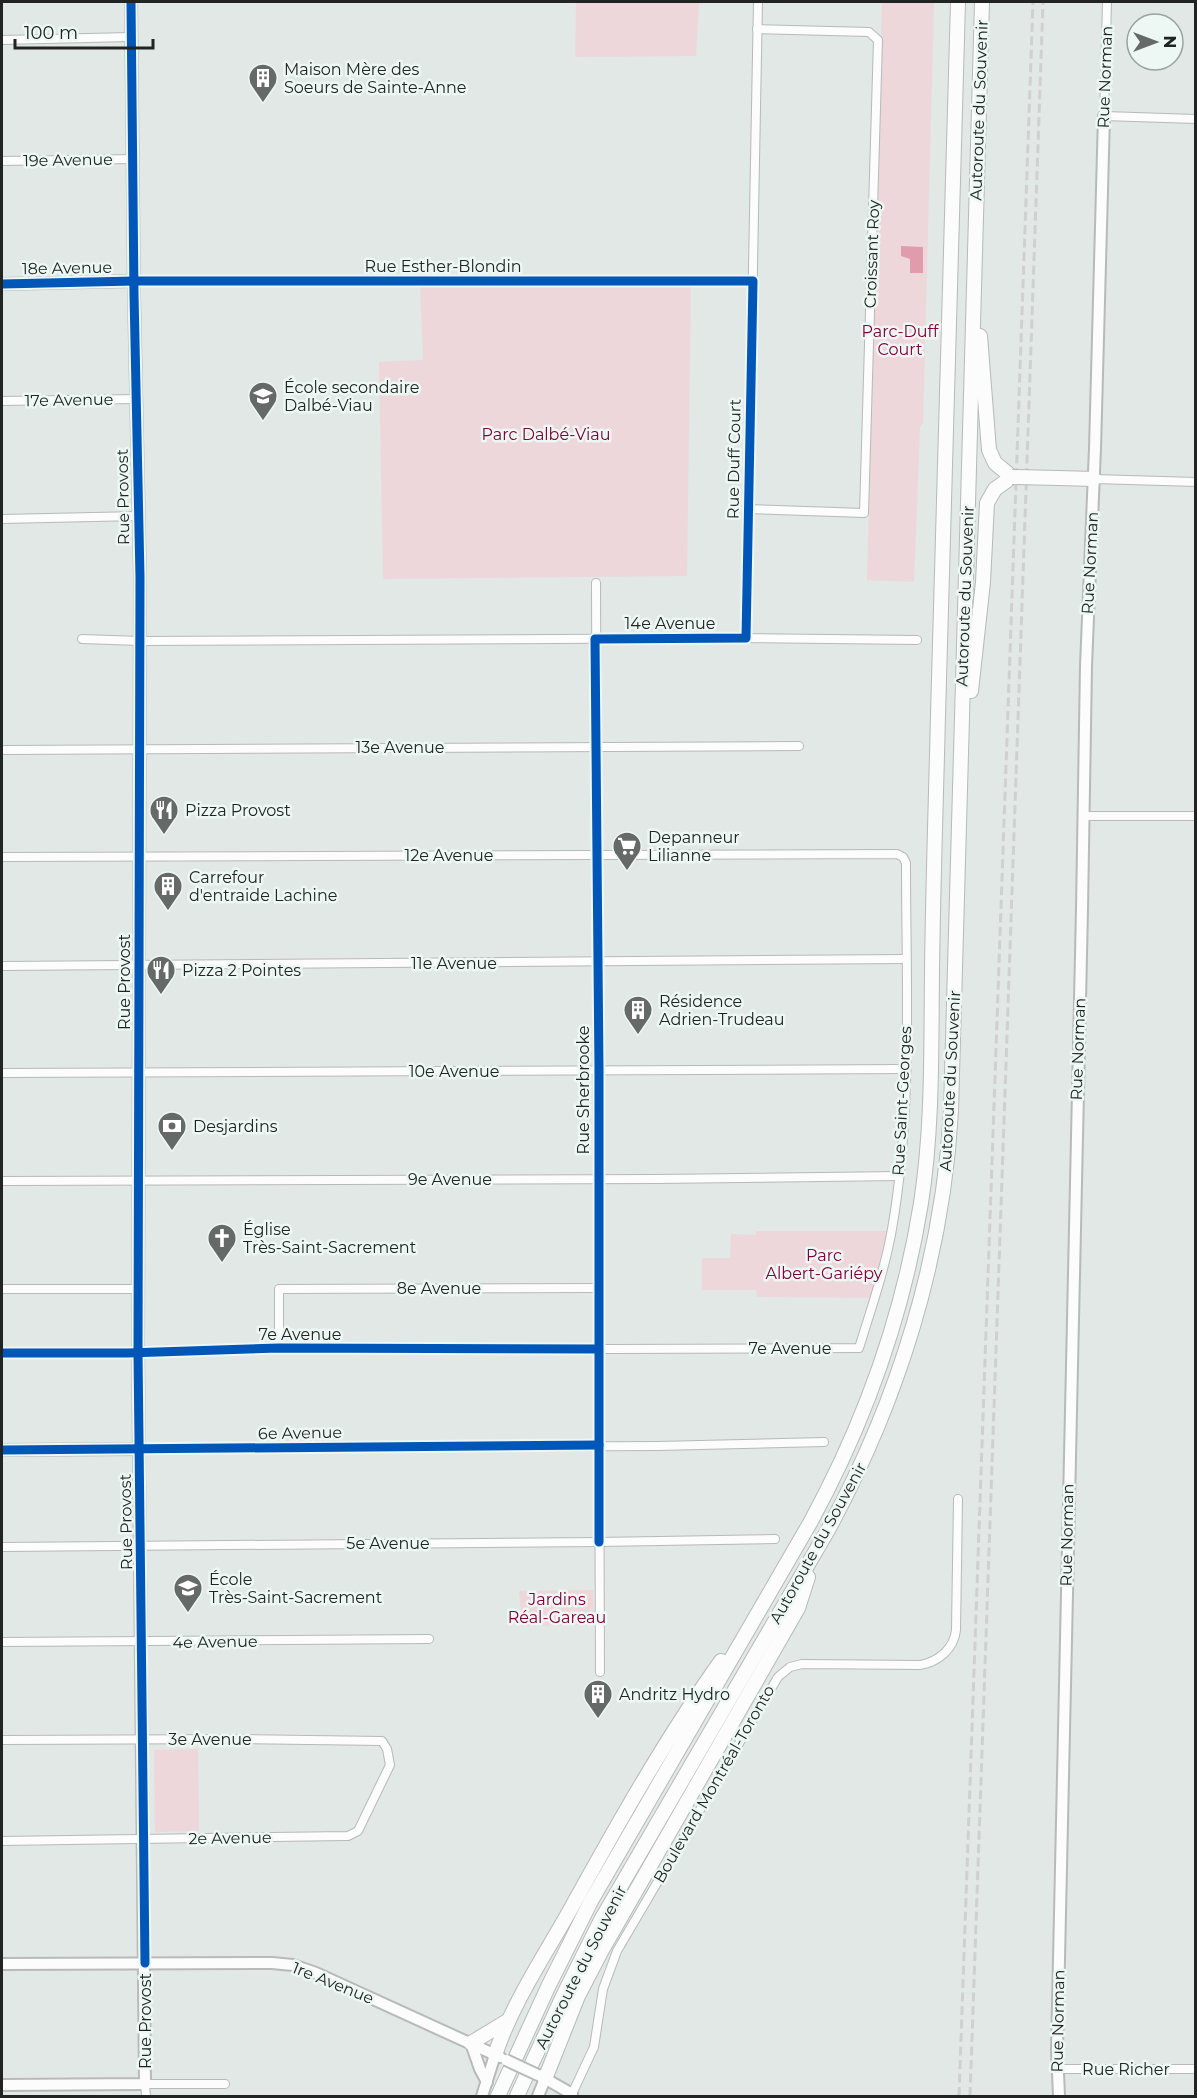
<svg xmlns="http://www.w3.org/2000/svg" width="1197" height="2098" viewBox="0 0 1197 2098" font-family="Montserrat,sans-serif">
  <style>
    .green { fill: #edd7db }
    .water { fill: #e09bad }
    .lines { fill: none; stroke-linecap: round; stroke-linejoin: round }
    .street-casing { stroke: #b6bab8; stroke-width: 10 }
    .secondary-casing { stroke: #b6bab8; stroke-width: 14 }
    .highway-casing { stroke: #b6bab8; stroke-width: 16 }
    .street { stroke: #fbfcfb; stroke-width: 8 }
    .secondary { stroke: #fbfcfb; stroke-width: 10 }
    .highway { stroke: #fbfcfb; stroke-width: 14 }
    .rail { stroke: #cfd0d0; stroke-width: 3; stroke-dasharray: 9 4.5; stroke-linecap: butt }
    .secondary-bridge-casing { stroke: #b6bab8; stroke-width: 14; stroke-linecap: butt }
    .highway-bridge-casing { stroke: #b6bab8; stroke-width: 16; stroke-linecap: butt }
    .secondary-bridge { stroke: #fbfcfb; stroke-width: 10 }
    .highway-bridge { stroke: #fbfcfb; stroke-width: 14 }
    .cycleway-casing { stroke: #edf7f3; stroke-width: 13 }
    .cycleway { stroke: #0057b8; stroke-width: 9 }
    .labels { text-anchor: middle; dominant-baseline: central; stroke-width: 5; stroke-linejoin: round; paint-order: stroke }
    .poi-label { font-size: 16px; fill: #212423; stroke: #edf7f3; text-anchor: start }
    .street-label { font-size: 16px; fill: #212423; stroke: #edf7f3 }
    .park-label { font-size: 16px; fill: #800039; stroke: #edf7f3 }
  </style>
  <rect width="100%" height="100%" fill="#e2e8e5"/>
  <g class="green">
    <polygon points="576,2 699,2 696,56 575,57"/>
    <polygon points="882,2 934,2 923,422 920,427 914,582 867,580"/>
    <polygon points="420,281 691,281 687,576 383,579 379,362 423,360"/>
    <polygon points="756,1231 892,1231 874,1298 757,1297 756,1290 702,1290 702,1258 730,1258 731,1234 756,1235"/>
    <polygon points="593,1590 594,1625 522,1626 519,1591"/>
    <polygon points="198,1749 199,1831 155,1832 154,1750"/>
  </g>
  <polygon class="water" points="901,246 923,247 923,273 910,273 910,259 901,256"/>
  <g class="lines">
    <g class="street-casing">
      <g id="street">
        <polyline points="1107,2 1104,116 1196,119"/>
        <polyline points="2,40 131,37"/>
        <polyline points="2,161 134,159"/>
        <polyline points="134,281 753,281"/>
        <polyline points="2,401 136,399"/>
        <polyline points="1094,479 1196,482"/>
        <polyline points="748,509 864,513 878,40 869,32 757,29"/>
        <polyline points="2,519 139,516"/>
        <polyline points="596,583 600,1672"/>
        <polyline points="746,638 758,2"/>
        <polyline points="82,639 140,641 735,638 917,640"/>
        <polyline points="2,750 799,746"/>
        <polyline points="1083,816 1196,816"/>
        <path d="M2,857L897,854L903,857L906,863C906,984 913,1109 892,1229C885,1269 871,1309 859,1348L612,1349L279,1348L128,1353H2"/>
        <polyline points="2,966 906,959"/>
        <polyline points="2,1073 906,1069"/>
        <polyline points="2,1181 656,1179 899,1176"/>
        <polyline points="2,1289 138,1289"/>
        <polyline points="279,1348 279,1289 598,1288"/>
        <polyline points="140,1449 658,1446 824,1442"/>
        <polyline points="2,1547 599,1542 775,1539"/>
        <polyline points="2,1642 429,1639"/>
        <polyline points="2,1740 243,1739 382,1741 387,1749 390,1765 358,1831 348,1836 2,1841"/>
        <polyline points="1056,2069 1196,2069"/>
        <polyline points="146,2096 145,2084 225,2084"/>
        <path d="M571,2096L594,2047L603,1989L617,1951L778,1677L790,1667L802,1664L920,1665C938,1662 954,1649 956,1630L958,1499"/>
      </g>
    </g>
    <g class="secondary-casing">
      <g id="secondary">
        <polyline points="2,284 134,281"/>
        <polyline points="2,1450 140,1449"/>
        <polyline points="2,1964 272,1963 293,1965 316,1973 500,2057"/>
        <polyline points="471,2043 480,2069 487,2082"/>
        <polyline points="539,2075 572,2094"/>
        <polyline points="2,2085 145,2084 138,1353 140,577 134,294 131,2"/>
        <polyline points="482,2096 495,2055"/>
        <polyline points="538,2096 545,2079"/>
        <polyline points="1059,2096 1057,2050 1082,909 1086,666 1095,448 1104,116"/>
      </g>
    </g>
    <g class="highway-casing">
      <g id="highway">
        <polyline points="1058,478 1094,479"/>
        <polyline points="971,691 983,582 987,503 995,489 1012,477 995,463 989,450 980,336"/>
        <polyline points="471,2043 509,2020"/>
        <path d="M495,2055C512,2004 543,1958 569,1912C616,1827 664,1741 721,1661"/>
        <polyline points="545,2079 578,1996 602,1950 798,1608 808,1577"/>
        <path d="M498,2096L548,1987L591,1901L810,1523C864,1424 903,1315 921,1203C933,1126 931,1048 932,971C933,885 936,800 938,715C945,477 951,239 958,2"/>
        <path d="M517,2096L564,1994L601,1920L828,1530C898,1401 943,1258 951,1111L982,2"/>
      </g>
    </g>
    <use href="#street" class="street"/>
    <use href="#secondary" class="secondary"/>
    <use href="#highway" class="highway"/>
    <g class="rail">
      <polyline points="959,2096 1033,2"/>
      <polyline points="970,2096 1043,2"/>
    </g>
    <g class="secondary-bridge-casing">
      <polyline id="secondary-bridge" points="506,2060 538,2075"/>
    </g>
    <g class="highway-bridge-casing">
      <polyline id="highway-bridge" points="1012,477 1058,478"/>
    </g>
    <use href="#secondary-bridge" class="secondary-bridge"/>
    <use href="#highway-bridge" class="highway-bridge"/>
    <g class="cycleway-casing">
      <g id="cycleway">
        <polyline points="131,2 134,294 140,577 138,1353 145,1963"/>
        <polyline points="2,284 134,281 753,281 746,638 595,639 599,1070 599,1542"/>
        <polyline points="2,1353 128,1353 279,1348 598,1349"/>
        <polyline points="2,1450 599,1445"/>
      </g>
    </g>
    <use href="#cycleway" class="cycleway"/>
  </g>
  <defs>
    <g id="building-pin" transform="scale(1.5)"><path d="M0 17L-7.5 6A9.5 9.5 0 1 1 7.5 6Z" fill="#656967" stroke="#edf7f3"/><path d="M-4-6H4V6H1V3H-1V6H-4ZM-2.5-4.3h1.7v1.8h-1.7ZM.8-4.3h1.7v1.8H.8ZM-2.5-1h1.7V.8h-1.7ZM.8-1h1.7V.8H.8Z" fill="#fff"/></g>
    <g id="school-pin" transform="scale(1.5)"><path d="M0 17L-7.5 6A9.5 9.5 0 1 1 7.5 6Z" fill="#656967" stroke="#edf7f3"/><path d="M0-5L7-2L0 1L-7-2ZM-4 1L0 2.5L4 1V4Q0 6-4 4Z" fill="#fff"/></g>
    <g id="restaurant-pin" transform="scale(1.5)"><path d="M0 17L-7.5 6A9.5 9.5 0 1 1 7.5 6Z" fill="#656967" stroke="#edf7f3"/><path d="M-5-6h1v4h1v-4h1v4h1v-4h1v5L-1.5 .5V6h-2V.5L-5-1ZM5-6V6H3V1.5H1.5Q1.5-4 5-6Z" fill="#fff"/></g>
    <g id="supermarket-pin" transform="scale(1.5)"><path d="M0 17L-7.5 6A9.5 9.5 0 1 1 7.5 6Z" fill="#656967" stroke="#edf7f3"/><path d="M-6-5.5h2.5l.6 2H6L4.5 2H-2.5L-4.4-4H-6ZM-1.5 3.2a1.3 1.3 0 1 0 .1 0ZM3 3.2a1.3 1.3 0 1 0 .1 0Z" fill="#fff"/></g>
    <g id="bank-pin" transform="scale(1.5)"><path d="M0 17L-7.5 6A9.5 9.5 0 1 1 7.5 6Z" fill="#656967" stroke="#edf7f3"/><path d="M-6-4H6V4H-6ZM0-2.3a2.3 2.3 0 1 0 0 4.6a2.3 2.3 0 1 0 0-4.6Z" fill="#fff"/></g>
    <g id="church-pin" transform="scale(1.5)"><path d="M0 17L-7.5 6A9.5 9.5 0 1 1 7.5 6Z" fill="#656967" stroke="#edf7f3"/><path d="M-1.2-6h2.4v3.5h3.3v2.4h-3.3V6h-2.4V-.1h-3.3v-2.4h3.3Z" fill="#fff"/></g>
  </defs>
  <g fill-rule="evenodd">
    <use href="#building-pin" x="263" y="78"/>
    <use href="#school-pin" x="263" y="396"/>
    <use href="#restaurant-pin" x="164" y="810"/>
    <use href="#supermarket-pin" x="627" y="846"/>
    <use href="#building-pin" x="168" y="886"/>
    <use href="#restaurant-pin" x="161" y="970"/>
    <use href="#building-pin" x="638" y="1010"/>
    <use href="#bank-pin" x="172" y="1126"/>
    <use href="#church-pin" x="222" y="1238"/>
    <use href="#school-pin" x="188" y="1588"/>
    <use href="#building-pin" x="598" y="1694"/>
  </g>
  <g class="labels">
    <g class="poi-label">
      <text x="284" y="69">Maison Mère des<tspan x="284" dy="18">Soeurs de Sainte-Anne</tspan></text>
      <text x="284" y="387">École secondaire<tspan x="284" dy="18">Dalbé-Viau</tspan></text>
      <text x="185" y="810">Pizza Provost</text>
      <text x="648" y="837">Depanneur<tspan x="648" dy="18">Lilianne</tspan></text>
      <text x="189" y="877">Carrefour<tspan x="189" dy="18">d'entraide Lachine</tspan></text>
      <text x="182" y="970">Pizza 2 Pointes</text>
      <text x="659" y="1001">Résidence<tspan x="659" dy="18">Adrien-Trudeau</tspan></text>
      <text x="193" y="1126">Desjardins</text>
      <text x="243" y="1229">Église<tspan x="243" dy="18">Très-Saint-Sacrement</tspan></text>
      <text x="209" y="1579">École<tspan x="209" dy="18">Très-Saint-Sacrement</tspan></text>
      <text x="619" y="1694">Andritz Hydro</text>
    </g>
    <g class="street-label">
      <text transform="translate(1105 77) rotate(-88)">Rue Norman</text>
      <text transform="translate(979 110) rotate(-88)">Autoroute du Souvenir</text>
      <text transform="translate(68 160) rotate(-1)">19e Avenue</text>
      <text transform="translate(872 254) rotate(-88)">Croissant Roy</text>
      <text x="443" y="266">Rue Esther-Blondin</text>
      <text transform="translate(67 268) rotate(-1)">18e Avenue</text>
      <text transform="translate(69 400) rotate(-1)">17e Avenue</text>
      <text transform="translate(734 459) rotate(-89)">Rue Duff Court</text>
      <text transform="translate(123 497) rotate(-91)">Rue Provost</text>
      <text transform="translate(1090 563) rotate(-87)">Rue Norman</text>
      <text transform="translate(965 596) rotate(-88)">Autoroute du Souvenir</text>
      <text x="670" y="623">14e Avenue</text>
      <text x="400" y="747">13e Avenue</text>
      <text x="449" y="855">12e Avenue</text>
      <text x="454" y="963">11e Avenue</text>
      <text transform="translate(124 982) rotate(-90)">Rue Provost</text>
      <text transform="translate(1078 1049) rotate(-88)">Rue Norman</text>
      <text x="454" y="1071">10e Avenue</text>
      <text transform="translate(950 1081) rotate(-87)">Autoroute du Souvenir</text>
      <text transform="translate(583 1090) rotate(-90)">Rue Sherbrooke</text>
      <text transform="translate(902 1101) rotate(-87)">Rue Saint-Georges</text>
      <text x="450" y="1179">9e Avenue</text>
      <text x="439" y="1288">8e Avenue</text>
      <text x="300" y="1334">7e Avenue</text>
      <text x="790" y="1348">7e Avenue</text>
      <text transform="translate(300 1433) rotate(-1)">6e Avenue</text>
      <text transform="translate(126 1522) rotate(-91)">Rue Provost</text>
      <text transform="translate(1067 1535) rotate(-89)">Rue Norman</text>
      <text x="388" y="1543">5e Avenue</text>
      <text transform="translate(818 1543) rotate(-61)">Autoroute du Souvenir</text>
      <text transform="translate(215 1642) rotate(-1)">4e Avenue</text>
      <text x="210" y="1739">3e Avenue</text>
      <text transform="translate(714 1784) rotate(-60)">Boulevard Montréal-Toronto</text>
      <text transform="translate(230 1838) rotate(-1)">2e Avenue</text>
      <text transform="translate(581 1967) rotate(-63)">Autoroute du Souvenir</text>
      <text transform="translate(333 1983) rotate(22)">1re Avenue</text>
      <text transform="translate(145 2021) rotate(-90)">Rue Provost</text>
      <text transform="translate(1058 2021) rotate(-89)">Rue Norman</text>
      <text x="1126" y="2069">Rue Richer</text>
    </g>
    <g class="park-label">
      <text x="900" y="331">Parc-Duff<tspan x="900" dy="18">Court</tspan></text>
      <text x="546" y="434">Parc Dalbé-Viau</text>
      <text x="824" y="1255">Parc<tspan x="824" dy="18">Albert-Gariépy</tspan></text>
      <text x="557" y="1599">Jardins<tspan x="557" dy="18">Réal-Gareau</tspan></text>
    </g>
  </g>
  <rect width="1197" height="2098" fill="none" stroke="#212423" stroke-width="6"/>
  <g transform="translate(1155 42) rotate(90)"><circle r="28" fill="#edf7f3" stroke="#9ba3a0" stroke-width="1.5"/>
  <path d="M0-4.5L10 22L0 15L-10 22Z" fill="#656967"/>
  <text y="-9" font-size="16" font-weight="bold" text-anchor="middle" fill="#212423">N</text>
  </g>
  <path d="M15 39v9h138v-9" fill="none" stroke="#212423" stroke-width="3"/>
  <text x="24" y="39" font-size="18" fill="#212423" stroke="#edf7f3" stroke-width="4.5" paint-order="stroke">100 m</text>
</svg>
